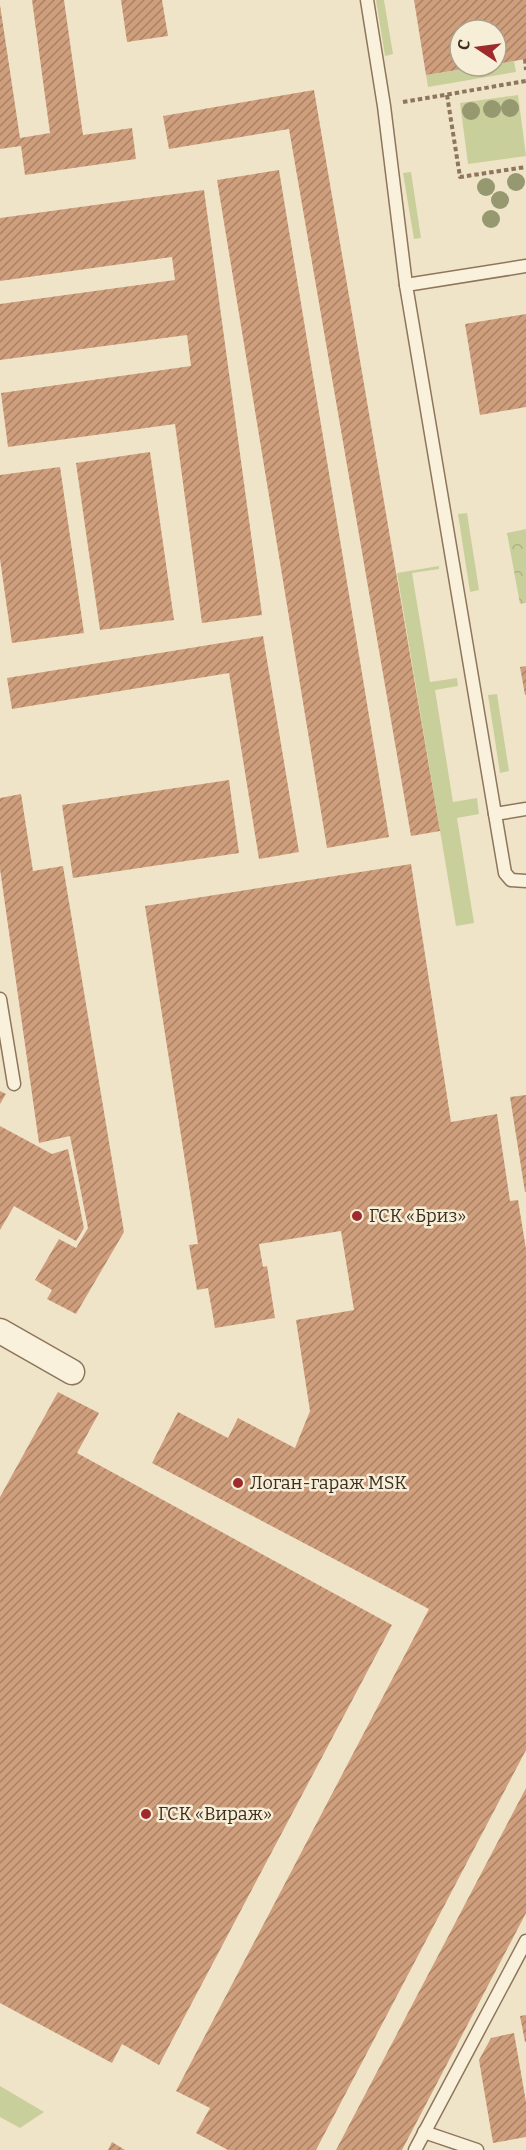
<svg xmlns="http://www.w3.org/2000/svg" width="526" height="2150" viewBox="0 0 526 2150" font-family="Bitter,serif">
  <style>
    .green { fill: #c9cf9b }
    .forest { fill: url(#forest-crowns) }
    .building { fill: url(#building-hatch) }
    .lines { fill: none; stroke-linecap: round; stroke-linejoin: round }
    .lane-casing { stroke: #8d765c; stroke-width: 15 }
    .street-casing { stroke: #8d765c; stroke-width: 27 }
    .path { stroke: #8d765c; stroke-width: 4; stroke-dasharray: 4.5 3; stroke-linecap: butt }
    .lane { stroke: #faf1dc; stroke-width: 12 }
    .street { stroke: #faf1dc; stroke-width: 24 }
    .tree { fill: #96986f }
    .poi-dot { fill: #9e2a2b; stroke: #f7eed8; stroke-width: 2 }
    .labels { text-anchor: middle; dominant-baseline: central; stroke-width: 5; stroke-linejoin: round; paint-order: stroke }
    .poi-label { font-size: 18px; fill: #3d2e20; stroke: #f7eed8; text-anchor: start }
  </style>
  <defs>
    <pattern id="forest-crowns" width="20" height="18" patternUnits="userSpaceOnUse" patternTransform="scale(1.5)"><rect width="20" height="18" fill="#c9cf9b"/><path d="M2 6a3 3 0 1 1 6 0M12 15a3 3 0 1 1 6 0" fill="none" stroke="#aeb285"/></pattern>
    <pattern id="building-hatch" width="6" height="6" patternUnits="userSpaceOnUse" patternTransform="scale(1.5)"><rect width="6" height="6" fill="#cf9f7d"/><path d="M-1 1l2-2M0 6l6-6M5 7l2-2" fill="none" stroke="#a98266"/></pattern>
  </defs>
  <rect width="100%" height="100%" fill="#f0e4c8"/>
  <g class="green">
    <polygon points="376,0 384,0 393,54 385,56"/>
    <polygon points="514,61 516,72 428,87 426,75 484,66 496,66 496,64"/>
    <polygon points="518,95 526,156 468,164 460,103"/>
    <polygon points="411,172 421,238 414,239 403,173"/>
    <polygon points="467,513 479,590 470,592 458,514"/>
    <polygon points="439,566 439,569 412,573 430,682 457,678 458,686 435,690 453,802 477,798 479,814 457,818 474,923 456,926 397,573"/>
    <polygon points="497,694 509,771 500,773 488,695"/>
    <polygon points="0,2086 44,2112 20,2128 0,2117"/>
  </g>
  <polygon class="forest" points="526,529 526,603 520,604 507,533"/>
  <g class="building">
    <polygon points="32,0 64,0 83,135 132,128 136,159 25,175 21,146 0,149 0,5 20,138 50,133"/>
    <polygon points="121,0 162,0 168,36 127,42"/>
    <polygon points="414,0 526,0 526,59 496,64 496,30 460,30 460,66 476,67 426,75"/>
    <polygon points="314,90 440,831 411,836 289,129 169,149 163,116"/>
    <polygon points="279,170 389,837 327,848 217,180"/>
    <polygon points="204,190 262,615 202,623 175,424 8,447 1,393 191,366 187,335 0,360 0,304 175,280 172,257 0,281 0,218"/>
    <polygon points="526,314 526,407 480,415 465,324"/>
    <polygon points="150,452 174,620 100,630 76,463"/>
    <polygon points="60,467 84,633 12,643 0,559 0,475"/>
    <polygon points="263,636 299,852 259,859 229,673 12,709 7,678"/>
    <polygon points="526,666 526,695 525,695 520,667"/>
    <polygon points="229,780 239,853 73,878 62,805"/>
    <polygon points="21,794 33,871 63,866 124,1232 76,1314 47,1299 52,1290 35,1280 59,1239 76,1248 88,1228 70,1136 39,1143 0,869 0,798"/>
    <polygon points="411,864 451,1122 497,1114 510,1201 518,1200 526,1249 526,1750 316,2150 228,2150 196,2133 210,2108 176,2091 429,1609 152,1463 178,1412 228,1438 238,1418 295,1448 310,1411 296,1320 354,1310 341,1231 259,1244 263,1267 267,1266 275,1318 215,1328 208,1288 197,1290 189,1245 198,1244 145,906"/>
    <polygon points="0,1091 6,1094 0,1104"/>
    <polygon points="526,1095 526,1192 525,1192 510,1097"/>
    <polygon points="0,1126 52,1154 68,1149 84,1228 76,1241 14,1206 0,1230"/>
    <polygon points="58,1392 99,1413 77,1453 392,1625 159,2065 122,2044 112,2063 0,2003 0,1497"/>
    <polygon points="526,1788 526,1913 402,2150 336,2150"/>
    <polygon points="526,2015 526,2042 525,2042 520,2016"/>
    <polygon points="514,2033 526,2102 526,2137 493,2143 479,2060 491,2038"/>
    <polygon points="112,2142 125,2150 108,2150"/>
  </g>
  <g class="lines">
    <g class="lane-casing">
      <g id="lane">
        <polyline points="367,0 384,106 406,285"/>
        <polyline points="526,266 406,285 495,814 526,809"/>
        <polyline points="495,814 505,873 511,880 526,881"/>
        <polyline points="0,999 14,1084"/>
        <polyline points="424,2132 477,2150"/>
        <polyline points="415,2150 526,1941"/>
      </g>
    </g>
    <g class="street-casing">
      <polyline id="street" points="0,1331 72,1372"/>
    </g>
    <g class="path">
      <polyline points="525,59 526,70"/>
      <polyline points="447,95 460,177 526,167"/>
      <polyline points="403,102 526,81"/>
    </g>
    <use href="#lane" class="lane"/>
    <use href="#street" class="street"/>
  </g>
  <g class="tree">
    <circle cx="510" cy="108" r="9"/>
    <circle cx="492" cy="109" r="9"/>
    <circle cx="471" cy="111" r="9"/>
    <circle cx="516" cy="182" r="9"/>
    <circle cx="486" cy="187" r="9"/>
    <circle cx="500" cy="200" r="9"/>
    <circle cx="491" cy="219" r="9"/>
  </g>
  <g class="poi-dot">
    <circle cx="357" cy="1216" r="6"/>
    <circle cx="238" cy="1483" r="6"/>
    <circle cx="146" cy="1814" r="6"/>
  </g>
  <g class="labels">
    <g class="poi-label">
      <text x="369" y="1216">ГСК «Бриз»</text>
      <text x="250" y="1483">Логан-гараж MSK</text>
      <text x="158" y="1814">ГСК «Вираж»</text>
    </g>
  </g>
  <g transform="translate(478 48) rotate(283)"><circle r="28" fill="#f7eed8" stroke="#ada18e" stroke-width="1.5"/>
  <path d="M0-4.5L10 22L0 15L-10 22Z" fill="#9e2a2b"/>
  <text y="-9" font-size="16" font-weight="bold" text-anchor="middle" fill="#3d2e20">С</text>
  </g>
</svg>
